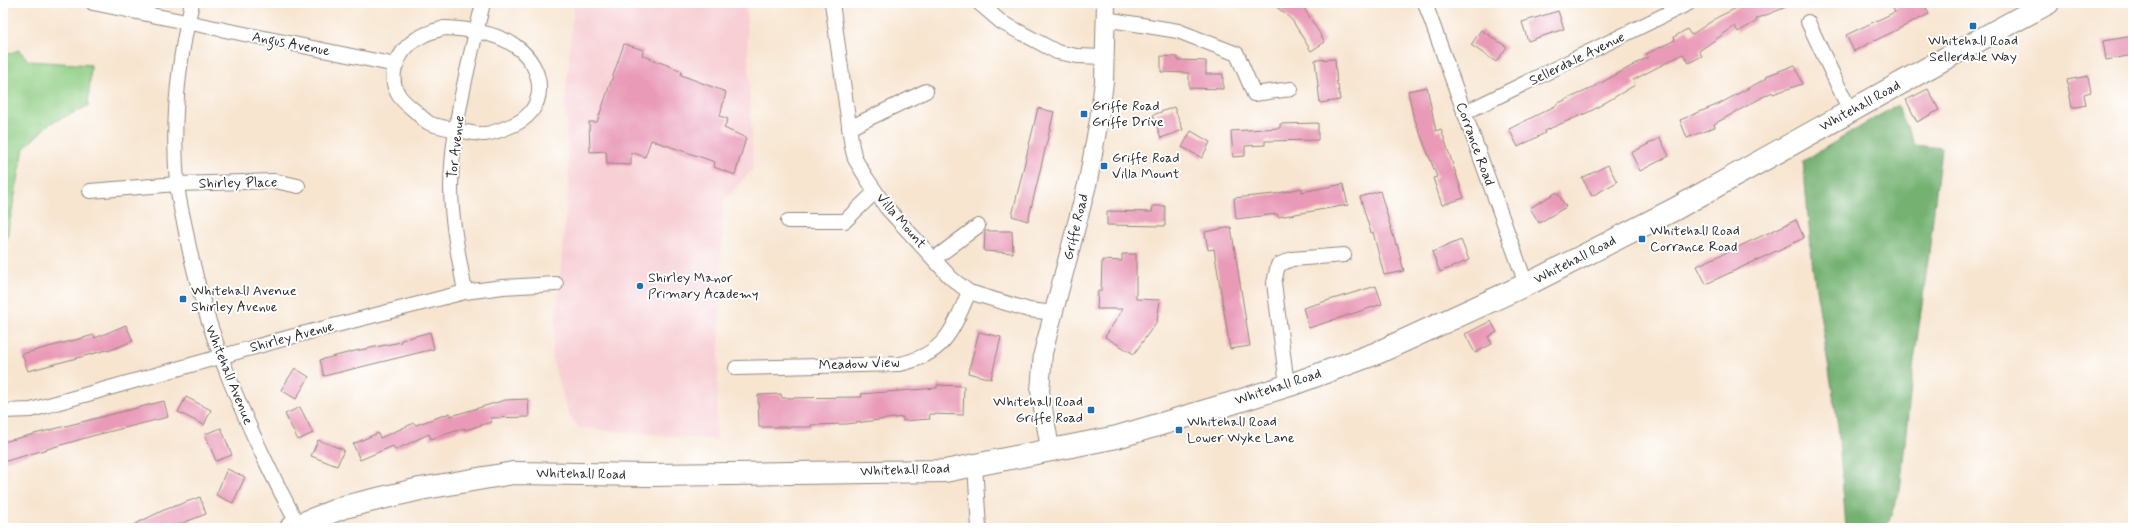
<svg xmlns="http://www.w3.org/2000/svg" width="2136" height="531" viewBox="0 0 2136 531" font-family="Mynerve,sans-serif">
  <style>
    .built { fill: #f7cfd4 }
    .green { fill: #91cf85; stroke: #5e7d58 }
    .forest { fill: #74b272; stroke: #506e4e }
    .building { fill: #e99ab7 }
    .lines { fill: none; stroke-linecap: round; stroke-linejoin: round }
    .minor-casing { stroke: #91887e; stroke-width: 16 }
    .tertiary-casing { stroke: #91887e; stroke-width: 20 }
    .trunk-casing { stroke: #91887e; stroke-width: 24 }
    .minor { stroke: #fff; stroke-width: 14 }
    .tertiary { stroke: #fff; stroke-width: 18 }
    .trunk { stroke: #fff; stroke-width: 22 }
    .poi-dot { fill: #1f6fb2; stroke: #fff; stroke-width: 1.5 }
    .labels { text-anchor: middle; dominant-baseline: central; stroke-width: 4; stroke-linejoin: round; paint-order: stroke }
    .poi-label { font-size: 14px; fill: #2b2b2b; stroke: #fff; text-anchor: start }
    .street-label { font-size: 14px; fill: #2b2b2b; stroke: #fff }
  </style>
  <rect width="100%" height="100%" fill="#fff"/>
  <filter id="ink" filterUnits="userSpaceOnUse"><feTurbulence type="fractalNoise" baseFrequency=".025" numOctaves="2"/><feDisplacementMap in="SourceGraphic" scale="8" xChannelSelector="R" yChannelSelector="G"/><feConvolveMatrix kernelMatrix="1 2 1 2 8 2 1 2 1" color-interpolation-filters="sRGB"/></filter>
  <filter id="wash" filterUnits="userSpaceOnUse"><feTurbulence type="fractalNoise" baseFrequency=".012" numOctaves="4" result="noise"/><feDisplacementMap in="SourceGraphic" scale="16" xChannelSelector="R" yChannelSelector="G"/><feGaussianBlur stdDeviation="0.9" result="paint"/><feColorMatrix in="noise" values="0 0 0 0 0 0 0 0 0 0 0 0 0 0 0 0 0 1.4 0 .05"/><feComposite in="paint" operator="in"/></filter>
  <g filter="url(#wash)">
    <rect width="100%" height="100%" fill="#f7e5d0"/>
    <polygon class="built" points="574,3 746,3 753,169 724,201 716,440 580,428 569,416 552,358 569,182 565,103"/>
    <polygon class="green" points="19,50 29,61 91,65 88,106 49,124 24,148 4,252 3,273 3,56"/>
    <polygon class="forest" points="1897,105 1915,145 1941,148 1929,253 1912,376 1900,490 1886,528 1846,528 1838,426 1813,270 1803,161"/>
    <g id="blocks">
      <g class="building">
        <polygon points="1272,3 1301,3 1325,42 1311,51 1292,20"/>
        <polygon points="1747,3 1794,4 1756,19 1757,21 1738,32 1735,26 1699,51 1702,56 1689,63 1683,54 1633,80 1635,85 1591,111 1544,131 1545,133 1518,147 1509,129 1557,105 1556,104 1590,89 1648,57 1646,54 1675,40 1674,37 1687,29 1691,35 1718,17"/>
        <polygon points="1904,3 1924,3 1929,14 1854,51 1846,35 1895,12 1893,8"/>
        <polygon points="1558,11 1564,29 1528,41 1522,22"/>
        <polygon points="1481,30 1507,47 1496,62 1471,45"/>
        <polygon points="2133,36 2133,55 2106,60 2103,41"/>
        <polygon points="624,44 644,50 642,55 682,71 681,75 726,92 720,116 728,119 724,128 746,138 735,175 714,167 715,162 651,140 645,157 631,152 631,165 607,164 606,151 590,152 589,122 597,122"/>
        <polygon points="1161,56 1178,57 1178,60 1206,61 1206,74 1223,74 1223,89 1189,88 1189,73 1161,72"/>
        <polygon points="1335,59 1337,85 1338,85 1340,100 1320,103 1315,60"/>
        <polygon points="1795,65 1802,84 1773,94 1772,92 1714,124 1715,127 1687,138 1680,120 1719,104 1767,78 1766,76"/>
        <polygon points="2088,76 2091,92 2084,94 2086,105 2072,108 2067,80"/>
        <polygon points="1427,87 1436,131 1441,129 1464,198 1442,205 1433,178 1437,177 1413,115 1408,91"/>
        <polygon points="1928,89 1939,110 1917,122 1906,100"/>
        <polygon points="1174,107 1183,130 1161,138 1153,115"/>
        <polygon points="1038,108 1054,112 1028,221 1012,216"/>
        <polygon points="1318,123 1318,140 1265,141 1265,145 1245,146 1245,156 1233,157 1231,131 1280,128 1280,124"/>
        <polygon points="1191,131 1210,142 1202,158 1182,147"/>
        <polygon points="1660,138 1669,156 1640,171 1631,153"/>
        <polygon points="1608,165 1617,182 1592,196 1582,178"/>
        <polygon points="1343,184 1348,205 1278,217 1277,214 1236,219 1234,198 1274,194 1302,188 1302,192"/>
        <polygon points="1380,191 1396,245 1397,244 1404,271 1384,275 1373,232 1371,233 1360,197"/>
        <polygon points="1557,192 1566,207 1539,223 1530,208"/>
        <polygon points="1153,206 1165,206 1165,226 1107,225 1107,211 1152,212"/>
        <polygon points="1796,220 1804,238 1706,284 1697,266"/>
        <polygon points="1231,227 1250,346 1230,349 1214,249 1208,250 1205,232"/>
        <polygon points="985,231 1012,231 1013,253 984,251"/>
        <polygon points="1461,240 1469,260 1440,272 1432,252"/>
        <polygon points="1122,254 1136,254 1136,299 1160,300 1157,321 1134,354 1105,337 1123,309 1097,309 1098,291 1101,291 1102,260 1122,261"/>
        <polygon points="1376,286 1382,304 1309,328 1303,308"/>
        <polygon points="1491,321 1497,332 1488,337 1492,344 1475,353 1465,334"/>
        <polygon points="126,325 133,341 108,351 107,350 28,371 22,354 94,335 95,338"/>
        <polygon points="430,332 434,349 324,376 320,360 355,351 401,342 401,340"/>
        <polygon points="979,332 1001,337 991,379 968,373"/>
        <polygon points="295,368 309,377 296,399 281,390"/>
        <polygon points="937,385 964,386 963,415 929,414 930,419 903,421 903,417 847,424 811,425 811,427 759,427 758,395 781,394 782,398 862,397 861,394 937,388"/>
        <polygon points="186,397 211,410 204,425 178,412"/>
        <polygon points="528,399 529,417 490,418 492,422 465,430 465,428 431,439 429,434 395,450 393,446 360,460 353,444 378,433 380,438 414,423 416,425 450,413 451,416 505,400"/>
        <polygon points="164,401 168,417 92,436 3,462 3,442"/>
        <polygon points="300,407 313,433 298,440 285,414"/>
        <polygon points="221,428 232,455 216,461 205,434"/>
        <polygon points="318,440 344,450 337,466 311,456"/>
        <polygon points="227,469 245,477 233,503 216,495"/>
        <polygon points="200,497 206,514 170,528 127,528 164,510"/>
      </g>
    </g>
  </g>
  <g filter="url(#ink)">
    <use href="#blocks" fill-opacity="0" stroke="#91887e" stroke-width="1"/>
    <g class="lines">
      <g class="minor-casing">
        <g id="minor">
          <polyline points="93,3 396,65"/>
          <path d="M192,3C178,61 172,123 177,183C178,197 182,213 185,227C204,332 248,431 298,525"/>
          <polyline points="832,3 852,147 855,159 867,179 886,207 951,278 969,292 1029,310 1054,313"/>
          <polyline points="979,3 1001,22 1057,52 1077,56 1104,57"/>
          <polyline points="1425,3 1526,284"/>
          <polyline points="1105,19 1178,31 1237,54 1254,94 1291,89"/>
          <polyline points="1808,22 1850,111"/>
          <path d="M444,28C468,29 493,32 514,45C547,67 550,113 508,127C501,130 493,133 485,134C479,135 434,126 429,123C424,120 419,115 415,111C409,106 401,100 398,94C385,71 403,44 424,35C430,32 438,30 444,28Z"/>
          <polyline points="1464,113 1689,3"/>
          <polyline points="849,128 926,91"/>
          <polyline points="90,191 177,184 275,181 298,186"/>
          <polyline points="788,221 845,221 875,192"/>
          <polyline points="934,259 978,226"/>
          <path d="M465,292C459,257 451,222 451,186C452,125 469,63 483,3"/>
          <path d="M736,368L900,364C945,354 952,331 969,292"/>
          <polyline points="1287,385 1274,283 1278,265 1292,259 1344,255"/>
          <polyline points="3,411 31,410 294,336 465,292 503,287 556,284"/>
          <polyline points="975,465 979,528"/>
        </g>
      </g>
      <g class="tertiary-casing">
        <polyline id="tertiary" points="1050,448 1040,391 1043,353 1088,181 1099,120 1104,82 1106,3"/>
      </g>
      <g class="trunk-casing">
        <polyline id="trunk" points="291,528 344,507 420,489 513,473 649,475 945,471 1117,437 1229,404 1293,384 1377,353 1534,281 1675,209 1946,58 2048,3"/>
      </g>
      <use href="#minor" class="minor"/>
      <use href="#tertiary" class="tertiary"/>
      <use href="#trunk" class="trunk"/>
    </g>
  </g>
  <g class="poi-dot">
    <rect x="1969" y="22" width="8" height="8" rx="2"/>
    <rect x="1080" y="110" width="8" height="8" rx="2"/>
    <rect x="1100" y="162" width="8" height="8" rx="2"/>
    <rect x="1638" y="235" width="8" height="8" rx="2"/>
    <circle cx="640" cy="286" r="4"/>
    <rect x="179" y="295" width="8" height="8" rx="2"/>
    <rect x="1087" y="406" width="8" height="8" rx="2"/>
    <rect x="1175" y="426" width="8" height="8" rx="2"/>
  </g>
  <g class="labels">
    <g class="poi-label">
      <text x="1973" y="41" text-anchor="middle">Whitehall Road<tspan x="1973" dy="16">Sellerdale Way</tspan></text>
      <text x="1092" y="106">Griffe Road<tspan x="1092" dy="16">Griffe Drive</tspan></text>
      <text x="1112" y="158">Griffe Road<tspan x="1112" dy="16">Villa Mount</tspan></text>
      <text x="1650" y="231">Whitehall Road<tspan x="1650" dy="16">Corrance Road</tspan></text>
      <text x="648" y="278">Shirley Manor<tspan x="648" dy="16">Primary Academy</tspan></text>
      <text x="191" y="291">Whitehall Avenue<tspan x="191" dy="16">Shirley Avenue</tspan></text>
      <text x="1083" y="402" text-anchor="end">Whitehall Road<tspan x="1083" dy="16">Griffe Road</tspan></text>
      <text x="1187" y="422">Whitehall Road<tspan x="1187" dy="16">Lower Wyke Lane</tspan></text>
    </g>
    <g class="street-label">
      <text transform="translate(291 44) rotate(11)">Angus Avenue</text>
      <text transform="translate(1577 59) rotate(-26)">Sellerdale Avenue</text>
      <text transform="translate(1860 106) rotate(-29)">Whitehall Road</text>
      <text transform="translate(1475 144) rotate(70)">Corrance Road</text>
      <text transform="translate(456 147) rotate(-83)">Tor Avenue</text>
      <text transform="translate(238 183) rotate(-1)">Shirley Place</text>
      <text transform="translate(901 221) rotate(49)">Villa Mount</text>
      <text transform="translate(1076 227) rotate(-76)">Griffe Road</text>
      <text transform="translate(1575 260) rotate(-27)">Whitehall Road</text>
      <text transform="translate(292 337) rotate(-15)">Shirley Avenue</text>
      <text transform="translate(859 364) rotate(-2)">Meadow View</text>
      <text transform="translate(229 375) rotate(68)">Whitehall Avenue</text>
      <text transform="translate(1278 387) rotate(-18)">Whitehall Road</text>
      <text transform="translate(905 470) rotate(-2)">Whitehall Road</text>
      <text transform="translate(581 474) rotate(1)">Whitehall Road</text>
    </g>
  </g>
  <rect width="2136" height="531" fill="none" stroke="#fff" stroke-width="16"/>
</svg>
